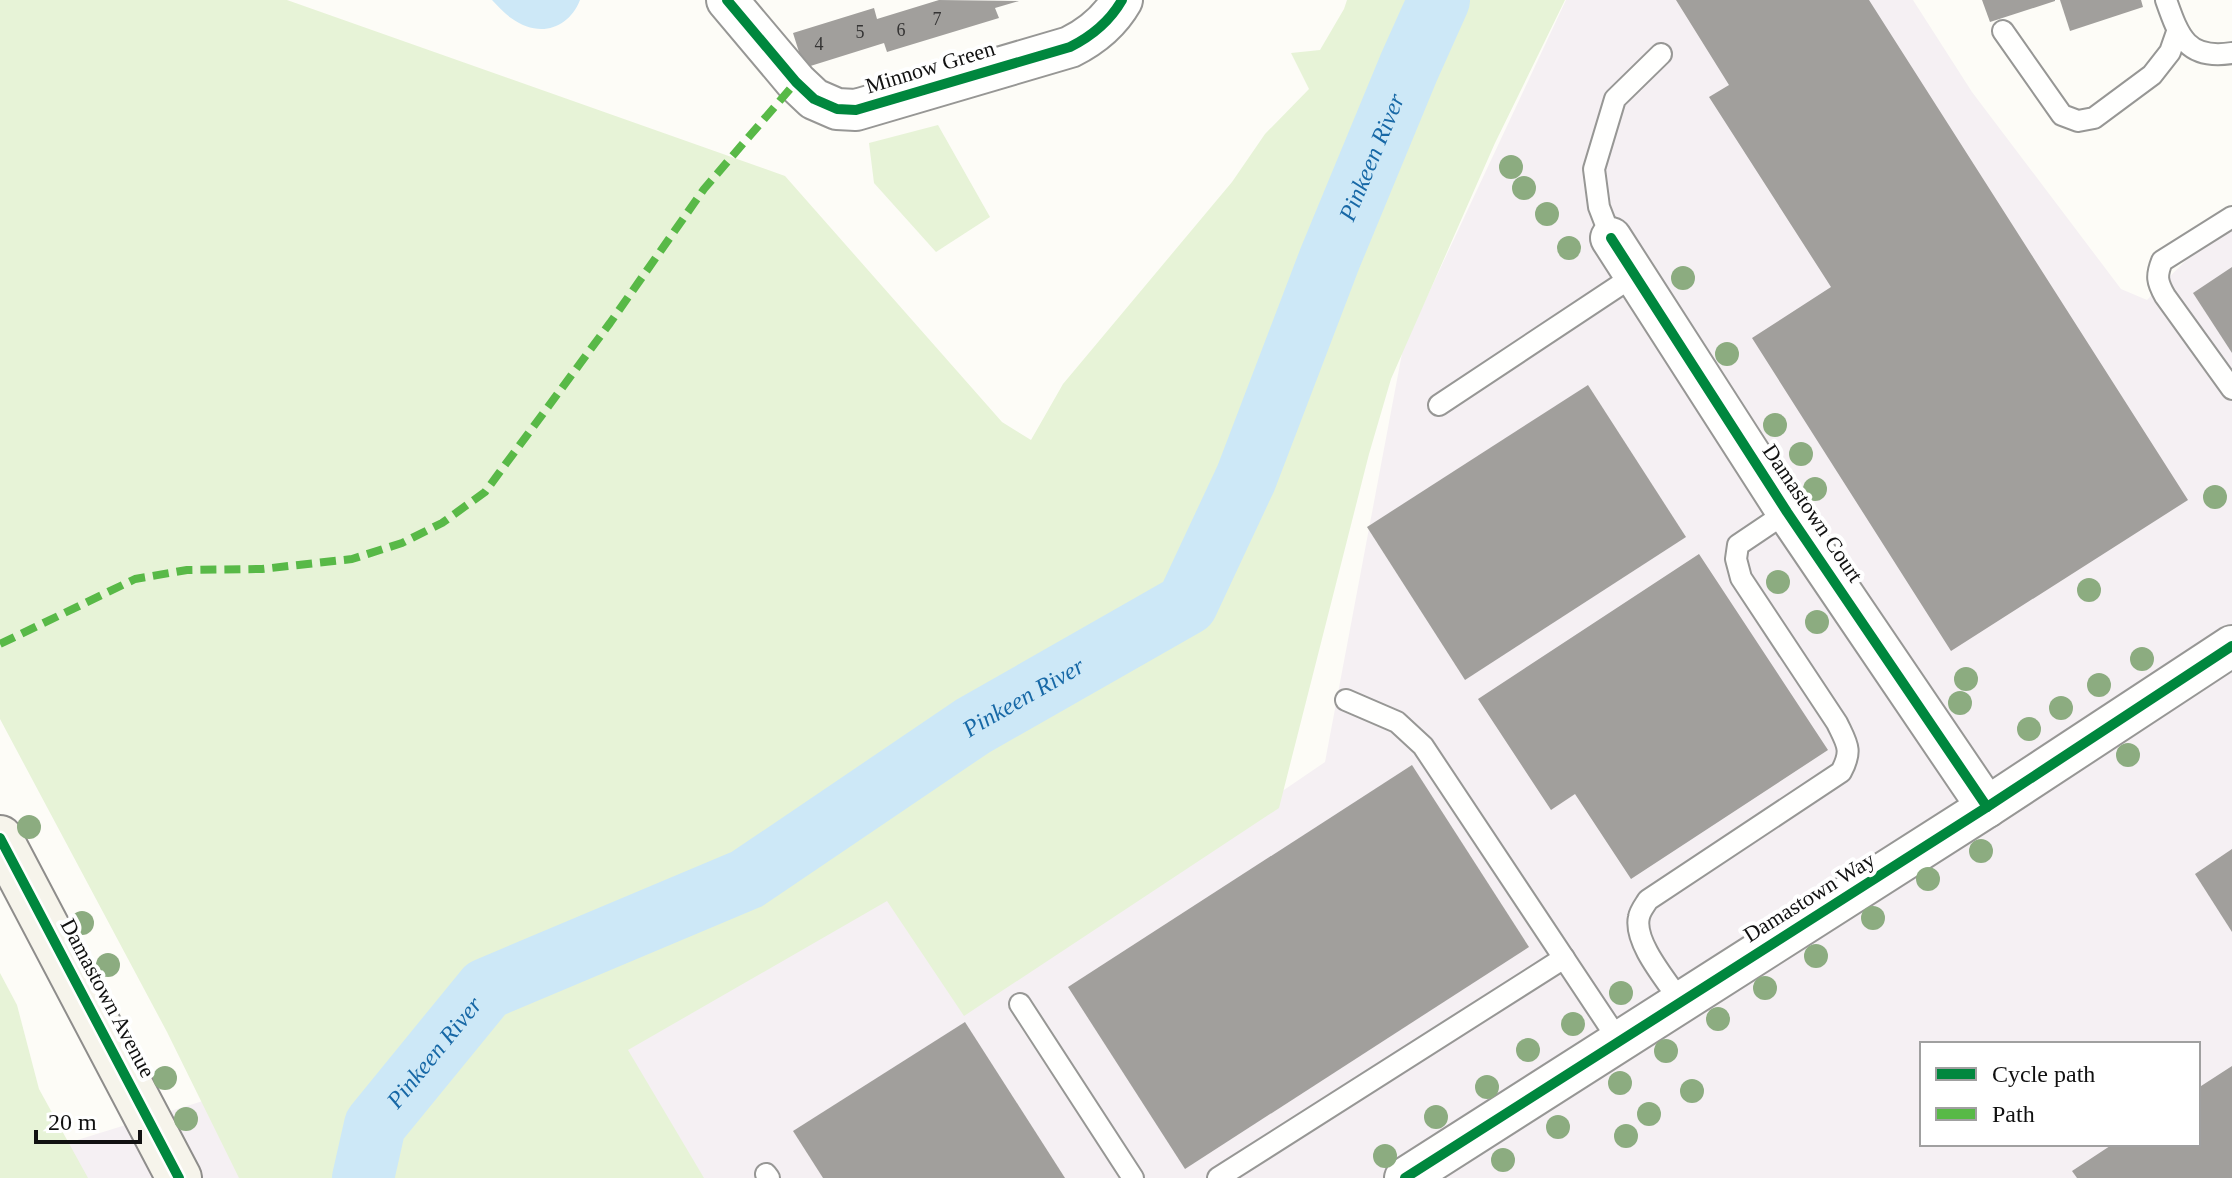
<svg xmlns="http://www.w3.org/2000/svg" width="2232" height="1178" viewBox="0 0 2232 1178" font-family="'Times New Roman',serif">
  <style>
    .industrial { fill: #f5f0f3; fill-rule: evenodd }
    .green { fill: #e7f3d7 }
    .water { fill: #cde8f7 }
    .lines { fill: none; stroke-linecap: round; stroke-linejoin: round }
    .river { stroke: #cde8f7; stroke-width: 62 }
    .building { fill: #a19f9c }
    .lane-casing { stroke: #979795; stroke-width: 24 }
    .street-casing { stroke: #979795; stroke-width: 44 }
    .secondary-casing { stroke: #8e8d8b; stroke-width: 48 }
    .lane { stroke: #fffffe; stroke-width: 20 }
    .street { stroke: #fffffe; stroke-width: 40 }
    .secondary { stroke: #f6f4eb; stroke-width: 44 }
    .quiet { stroke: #58b947; stroke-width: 8; stroke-dasharray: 16 8; stroke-linecap: butt }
    .cycleway-casing { stroke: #fff; stroke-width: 15 }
    .cycleway { stroke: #00873e; stroke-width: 10 }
    .tree { fill: #8cac80 }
    .labels { text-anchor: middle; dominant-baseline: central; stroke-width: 8; stroke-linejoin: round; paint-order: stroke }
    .number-label { font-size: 18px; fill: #353434 }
    .street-label { font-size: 22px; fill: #111; stroke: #fff }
    .water-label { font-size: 24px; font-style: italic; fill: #1768a6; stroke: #fff }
  </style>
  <rect width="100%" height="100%" fill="#fdfcf7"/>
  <path class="industrial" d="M1566,0H1913L1972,92L2121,289L2147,300L2232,213V1178H70L58,1146L887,889L970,1004L1325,762L1403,348ZM1922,1044H2198V1144H1922Z"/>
  <g class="green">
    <polygon points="0,0 287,0 785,176 1002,422 1031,440 1063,384 1232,182 1265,134 1309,89 1291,53 1320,50 1344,9 1347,0 1565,0 1495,143 1391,379 1369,454 1279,808 964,1016 887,901 628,1050 704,1178 239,1178 167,1032 0,719"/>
    <polygon points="938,125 990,217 936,252 874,183 869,143"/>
    <polygon points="0,973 17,1005 39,1089 88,1178 0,1178"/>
  </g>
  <path class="water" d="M492,0H580C568,30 538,38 511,18C504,13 498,6 492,0Z"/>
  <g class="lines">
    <path class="river" id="s1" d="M363,1178L375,1125L486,989L747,879L973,726L1187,604L1246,478L1330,258L1409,67L1439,0"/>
  </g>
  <g class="building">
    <polygon points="939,0 1019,1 995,8 999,18 887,52 884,43 804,68 793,33 874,8 877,19"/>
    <polygon points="1676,0 1869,0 2188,500 1951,651 1752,338 1831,287 1709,97 1729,85"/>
    <polygon points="1982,0 2055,0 2055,1 1990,22"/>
    <polygon points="2060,0 2141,0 2143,7 2070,31"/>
    <polygon points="2232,267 2232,353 2193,293"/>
    <polygon points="1588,385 1686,537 1465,680 1367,527"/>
    <polygon points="1699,554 1828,750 1631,879 1575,794 1551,810 1478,699"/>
    <polygon points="1412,765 1529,947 1185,1169 1068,987"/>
    <polygon points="2232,849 2232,932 2195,874"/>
    <polygon points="965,1022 1065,1178 823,1178 793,1131"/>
    <polygon points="2232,1066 2232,1178 2077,1178 2072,1171 2113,1144 2198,1144 2198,1088"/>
  </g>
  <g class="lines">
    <g class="lane-casing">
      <g id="lane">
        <path d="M2166,0C2179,37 2187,60 2232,53"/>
        <polyline points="2003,31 2062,115 2078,121 2094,118 2152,75 2170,52 2177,32"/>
        <path d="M2232,217L2162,261C2156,276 2157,282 2165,296L2232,389"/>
        <polyline points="1611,238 1599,207 1594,169 1615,99 1661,54"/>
        <polyline points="1439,405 1635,275"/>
        <polyline points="1346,700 1397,722 1423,746 1619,1041"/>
        <path d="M1681,1002C1667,981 1633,942 1639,917C1640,911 1645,905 1648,900L1841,772C1853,750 1847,744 1837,723L1741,578L1736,559L1738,545L1787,512"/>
        <polyline points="1020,1004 1133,1178"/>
        <polyline points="766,1174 769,1178"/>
        <polyline points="1218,1178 1564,958"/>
      </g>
    </g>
    <g class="street-casing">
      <g id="street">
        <path d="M727,0L796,82L814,99L837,109L856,110L1070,47C1092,36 1110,21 1122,0"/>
        <polyline points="1611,238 1787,512 1987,807"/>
        <polyline points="1405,1178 1987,807 2232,646"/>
      </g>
    </g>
    <g class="secondary-casing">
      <polyline id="secondary" points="0,838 179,1178"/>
    </g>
    <use href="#lane" class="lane"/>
    <use href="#street" class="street"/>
    <use href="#secondary" class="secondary"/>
    <polyline class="quiet" points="0,644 135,579 187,570 262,569 352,559 402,543 442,523 485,492 610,323 704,189 796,82"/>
    <g class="cycleway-casing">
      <g id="cycleway">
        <path d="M727,0L796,82L814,99L837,109L856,110L1070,47C1092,36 1110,21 1122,0"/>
        <polyline points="1611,238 1787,512 1987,807"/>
        <polyline points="0,838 179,1178"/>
        <polyline points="1405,1178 1987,807 2232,646"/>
      </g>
    </g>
    <use href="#cycleway" class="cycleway"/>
  </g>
  <g class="tree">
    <circle cx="1511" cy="167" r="12"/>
    <circle cx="1524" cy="188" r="12"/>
    <circle cx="1547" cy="214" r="12"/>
    <circle cx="1569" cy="248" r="12"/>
    <circle cx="1683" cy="278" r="12"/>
    <circle cx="1727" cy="354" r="12"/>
    <circle cx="1775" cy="425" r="12"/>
    <circle cx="1801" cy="454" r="12"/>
    <circle cx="1815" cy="489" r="12"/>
    <circle cx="2215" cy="497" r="12"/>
    <circle cx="1778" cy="582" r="12"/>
    <circle cx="2089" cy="590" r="12"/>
    <circle cx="1817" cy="622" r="12"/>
    <circle cx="2142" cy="659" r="12"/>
    <circle cx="1966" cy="679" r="12"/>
    <circle cx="2099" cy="685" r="12"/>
    <circle cx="1960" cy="703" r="12"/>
    <circle cx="2061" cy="708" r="12"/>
    <circle cx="2029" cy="729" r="12"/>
    <circle cx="2128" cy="755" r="12"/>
    <circle cx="29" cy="827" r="12"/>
    <circle cx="1981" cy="851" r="12"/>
    <circle cx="1928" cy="879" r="12"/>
    <circle cx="1873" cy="918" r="12"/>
    <circle cx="82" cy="923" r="12"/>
    <circle cx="1816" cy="956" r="12"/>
    <circle cx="108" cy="965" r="12"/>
    <circle cx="1765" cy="988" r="12"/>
    <circle cx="1621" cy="993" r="12"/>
    <circle cx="1718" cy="1019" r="12"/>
    <circle cx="1573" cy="1024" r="12"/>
    <circle cx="1528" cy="1050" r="12"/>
    <circle cx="1666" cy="1051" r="12"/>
    <circle cx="165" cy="1078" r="12"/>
    <circle cx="1620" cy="1083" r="12"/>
    <circle cx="1487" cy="1087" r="12"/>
    <circle cx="1692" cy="1091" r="12"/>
    <circle cx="1649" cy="1114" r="12"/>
    <circle cx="1436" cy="1117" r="12"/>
    <circle cx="186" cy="1119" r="12"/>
    <circle cx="1558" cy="1127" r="12"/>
    <circle cx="1626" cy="1136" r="12"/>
    <circle cx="1385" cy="1156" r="12"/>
    <circle cx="1503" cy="1160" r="12"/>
  </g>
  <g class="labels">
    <g class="number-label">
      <text x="937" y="19">7</text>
      <text x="901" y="30">6</text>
      <text x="860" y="32">5</text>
      <text x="819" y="44">4</text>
    </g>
    <g class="street-label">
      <text transform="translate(930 67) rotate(-17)">Minnow Green</text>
      <text transform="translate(1813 513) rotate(56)">Damastown Court</text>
      <text transform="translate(1809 897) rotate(-32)">Damastown Way</text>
      <text transform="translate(108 998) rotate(62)">Damastown Avenue</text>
    </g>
    <g class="water-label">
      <text stroke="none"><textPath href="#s1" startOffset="1516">Pinkeen River</textPath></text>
      <text stroke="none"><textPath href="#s1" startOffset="844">Pinkeen River</textPath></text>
      <text stroke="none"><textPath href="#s1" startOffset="148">Pinkeen River</textPath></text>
    </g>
  </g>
  <rect x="1920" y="1042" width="280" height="104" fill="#ffffff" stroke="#a0a0a0" stroke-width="2"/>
  <rect x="1936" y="1068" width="40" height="12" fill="#00873e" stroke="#a0a0a0" stroke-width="2"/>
  <text x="1992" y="1082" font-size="24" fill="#111111">Cycle path</text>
  <rect x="1936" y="1108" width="40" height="12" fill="#58b947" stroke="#a0a0a0" stroke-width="2"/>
  <text x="1992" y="1122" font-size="24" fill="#111111">Path</text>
  <path d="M36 1130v12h104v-12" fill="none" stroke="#111111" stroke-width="4"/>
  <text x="48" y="1130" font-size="24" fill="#111111" stroke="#ffffff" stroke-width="6" paint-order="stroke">20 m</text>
</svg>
